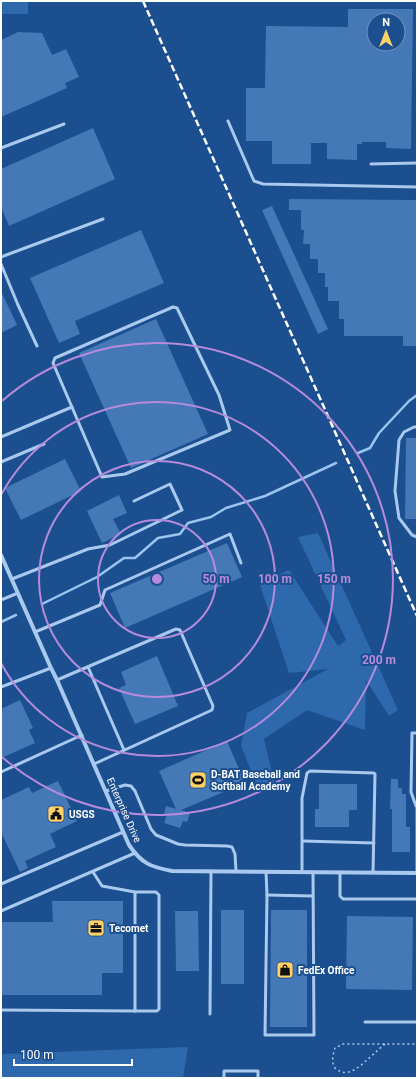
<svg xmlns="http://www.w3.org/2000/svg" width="418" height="1079" viewBox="0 0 418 1079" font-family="Roboto,sans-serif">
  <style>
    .green { fill: #2e69ad }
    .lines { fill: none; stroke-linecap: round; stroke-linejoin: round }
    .stream { stroke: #9cc4f0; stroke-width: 2.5 }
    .building { fill: #4478b7; fill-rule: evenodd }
    .path { stroke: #a9c9ee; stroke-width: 1.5; stroke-dasharray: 2 3; stroke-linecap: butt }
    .lane { stroke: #a9c9ee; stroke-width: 3 }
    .street { stroke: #a9c9ee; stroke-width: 4 }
    .rail { stroke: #fff; stroke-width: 2.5; stroke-dasharray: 7 3; stroke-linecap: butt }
    .ring { fill: none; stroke: #b68bdc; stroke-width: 2 }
    .labels { text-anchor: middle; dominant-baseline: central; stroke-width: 4; stroke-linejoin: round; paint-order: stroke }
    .poi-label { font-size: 10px; font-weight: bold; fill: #fff; stroke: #1b4f8f; text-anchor: start }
    .street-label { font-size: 10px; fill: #fff; stroke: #1b4f8f }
    .centre { fill: #b68bdc; stroke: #1b4f8f; stroke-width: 2 }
    .ring-label { font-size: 12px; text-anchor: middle; font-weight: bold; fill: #b68bdc; stroke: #1b4f8f; stroke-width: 4; stroke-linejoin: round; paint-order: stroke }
  </style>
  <rect width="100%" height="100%" fill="#1b4f8f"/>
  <g class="green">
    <rect x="1" y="1" width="27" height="13"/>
    <polygon points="318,533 398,710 389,716 366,680 365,730 307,710 264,739 275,785 260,793 241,746 247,713 328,669 289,673 259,582 289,570 338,646 346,640 298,537"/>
    <polygon points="188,1047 183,1078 1,1078 1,1054"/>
  </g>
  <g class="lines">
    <g class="stream">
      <polyline points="358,453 370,448 379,433 409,401 417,395"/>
      <polyline points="42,604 97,577 124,558 135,558 158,538 180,534 188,523 211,517 226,508 265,496 336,463"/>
      <polyline points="1,622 16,615"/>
    </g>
  </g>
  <g class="building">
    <path d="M348,9H413L411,149L386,148V142H362V144H357V160L327,159V143H311V164H272V141H246V88H265L266,26L348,27ZM374,20H398V44H374Z"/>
    <polygon points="18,32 42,33 52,55 66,49 79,77 65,83 67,88 1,117 1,40"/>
    <polygon points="93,128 115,179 9,226 1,207 1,169"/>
    <polygon points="289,199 417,200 417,346 403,346 403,336 344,336 344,319 339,319 339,301 328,301 328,287 325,287 325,273 318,273 318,259 310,259 310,244 303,244 304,230 301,230 301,210 289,210"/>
    <polygon points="272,206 328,329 318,334 262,210"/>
    <polygon points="141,230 164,283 75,321 80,334 59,343 30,278"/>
    <polygon points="1,291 17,325 1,333"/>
    <polygon points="156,319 208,434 131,468 79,353"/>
    <polygon points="406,438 417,438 417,519 405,519"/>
    <polygon points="65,459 81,491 21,520 5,488"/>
    <polygon points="119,495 127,513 113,519 121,534 102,543 87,511"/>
    <polygon points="227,543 242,577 125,628 110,593"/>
    <polygon points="157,656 178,706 135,724 119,688 126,685 121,672"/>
    <polygon points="20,700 33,728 29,730 35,743 1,758 1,709"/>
    <polygon points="227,741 245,783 181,810 190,813 187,822 183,821 180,828 164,823 167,815 164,814 166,806 176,809 159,771"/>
    <polygon points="391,779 398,779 398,788 402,788 402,794 406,794 406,827 410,827 410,852 392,852 392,809 390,809"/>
    <polygon points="58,781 77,821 50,834 56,847 25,861 28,868 20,872 1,832 1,800 29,787 32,793"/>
    <polygon points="319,784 357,784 357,810 349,810 349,827 315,827 315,809 319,809"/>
    <polygon points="52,901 123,901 123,973 102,973 102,995 1,995 1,922 53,922"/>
    <rect x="221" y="910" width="23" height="74"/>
    <polygon points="271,910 307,910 307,1027 270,1027"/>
    <polygon points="175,911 198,911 199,971 176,971"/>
    <polygon points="347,916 413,917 412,990 346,989"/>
  </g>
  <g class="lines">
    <path class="path" d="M385,1044C379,1049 374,1054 368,1059C359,1067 347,1079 335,1068C331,1063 333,1054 335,1048L343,1044H417"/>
    <g class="lane">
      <polyline points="228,121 254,181 263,184 417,187"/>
      <polyline points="1,148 64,124"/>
      <polyline points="371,164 417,163"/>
      <polyline points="1,257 103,219"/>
      <polyline points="1,264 18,305 37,346"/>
      <polygon points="173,307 177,308 219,395 230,430 125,474 102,477 53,363 55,358"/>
      <polyline points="417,427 414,427 404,432 399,440 395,491 399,518 412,535 417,537"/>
      <polyline points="1,437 72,407"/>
      <polyline points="1,462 44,444"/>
      <polyline points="12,579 88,549 110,545 182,510 170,484 134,501"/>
      <polyline points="1,600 18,593"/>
      <polyline points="35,632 100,605 105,590 230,534 241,563"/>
      <polyline points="88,667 124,750"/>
      <polyline points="57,680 176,629 180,630 213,706 212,710 94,764"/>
      <polyline points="1,687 51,668"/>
      <polyline points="1,772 82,735"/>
      <polyline points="106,791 125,785 131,786 135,791 151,829 156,835 178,844 185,845 227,846 232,847 235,854 236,871"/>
      <polyline points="416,806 411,792 412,733 417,733"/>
      <polyline points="303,841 374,843"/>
      <polyline points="93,872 102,886 135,892 156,892 159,895 159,1009 157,1011 135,1011"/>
      <polyline points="266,872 267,895 265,1035 314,1035 313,872"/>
      <polyline points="302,872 302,798 307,773 310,771 374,773 375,774 373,873"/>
      <polyline points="340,873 340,896 343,899 417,899"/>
      <polyline points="417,873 417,806"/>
      <polyline points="1,884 123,832"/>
      <polyline points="267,895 313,896"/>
      <polyline points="1,911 135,853"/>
      <polyline points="1,1010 135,1011 135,892"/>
      <polyline points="210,1014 211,871"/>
      <polyline points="365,1022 417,1022"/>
      <polyline points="224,1078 224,1071 258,1071 258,1078"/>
    </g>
    <path class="street" d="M1,555L51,668L57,680L129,845C142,864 151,867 172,871L417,873"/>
    <polyline class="rail" points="143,1 417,616"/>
  </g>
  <g class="ring">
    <circle cx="157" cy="579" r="59"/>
    <circle cx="157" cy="579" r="118"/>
    <path d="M1 495A177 177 0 1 1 1 663"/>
    <path d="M2 401A236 236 0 1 1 2 757"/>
  </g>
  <defs>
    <g id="stadium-square" transform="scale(0.9)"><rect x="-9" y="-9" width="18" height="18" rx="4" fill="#ffd166" stroke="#1b4f8f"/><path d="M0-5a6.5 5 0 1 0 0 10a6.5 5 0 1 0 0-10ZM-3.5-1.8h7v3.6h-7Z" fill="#111"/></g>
    <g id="civic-square" transform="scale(0.9)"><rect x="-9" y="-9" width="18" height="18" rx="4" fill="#ffd166" stroke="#1b4f8f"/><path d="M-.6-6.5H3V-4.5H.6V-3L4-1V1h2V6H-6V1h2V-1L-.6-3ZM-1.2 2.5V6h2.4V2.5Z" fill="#111"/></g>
    <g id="office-square" transform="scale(0.9)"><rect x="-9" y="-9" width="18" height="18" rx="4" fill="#ffd166" stroke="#1b4f8f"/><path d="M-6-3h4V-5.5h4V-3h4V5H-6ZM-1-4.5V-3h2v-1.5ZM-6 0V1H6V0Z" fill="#111"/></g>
    <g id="shop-square" transform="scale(0.9)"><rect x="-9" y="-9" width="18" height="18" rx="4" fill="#ffd166" stroke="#1b4f8f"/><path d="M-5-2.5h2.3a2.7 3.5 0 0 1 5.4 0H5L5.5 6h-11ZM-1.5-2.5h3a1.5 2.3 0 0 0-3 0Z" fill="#111"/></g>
  </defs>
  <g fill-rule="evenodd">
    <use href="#stadium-square" x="198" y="780"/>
    <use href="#civic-square" x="56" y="814"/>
    <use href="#office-square" x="96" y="928"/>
    <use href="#shop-square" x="285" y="970"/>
  </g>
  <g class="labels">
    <g class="poi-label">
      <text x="211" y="774">D-BAT Baseball and<tspan x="211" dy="12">Softball Academy</tspan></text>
      <text x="69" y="814">USGS</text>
      <text x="109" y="928">Tecomet</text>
      <text x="298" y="970">FedEx Office</text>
    </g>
    <g class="street-label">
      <text transform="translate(124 810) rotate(66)">Enterprise Drive</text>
    </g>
  </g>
  <circle cx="157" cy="579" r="6" class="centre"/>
  <g class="ring-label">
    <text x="216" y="583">50 m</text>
    <text x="275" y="583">100 m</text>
    <text x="334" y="583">150 m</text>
    <text x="379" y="664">200 m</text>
  </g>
  <rect width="418" height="1079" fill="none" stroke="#ffffff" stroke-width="4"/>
  <g transform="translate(386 32)"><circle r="19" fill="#1b4f8f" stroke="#7695bc"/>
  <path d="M0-3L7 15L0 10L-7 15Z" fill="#ffd166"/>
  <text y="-6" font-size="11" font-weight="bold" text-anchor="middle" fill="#ffffff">N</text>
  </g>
  <path d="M14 1059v6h118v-6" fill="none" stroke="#ffffff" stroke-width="2"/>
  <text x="20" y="1059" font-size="12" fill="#ffffff" stroke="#1b4f8f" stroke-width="3" paint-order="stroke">100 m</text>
</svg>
